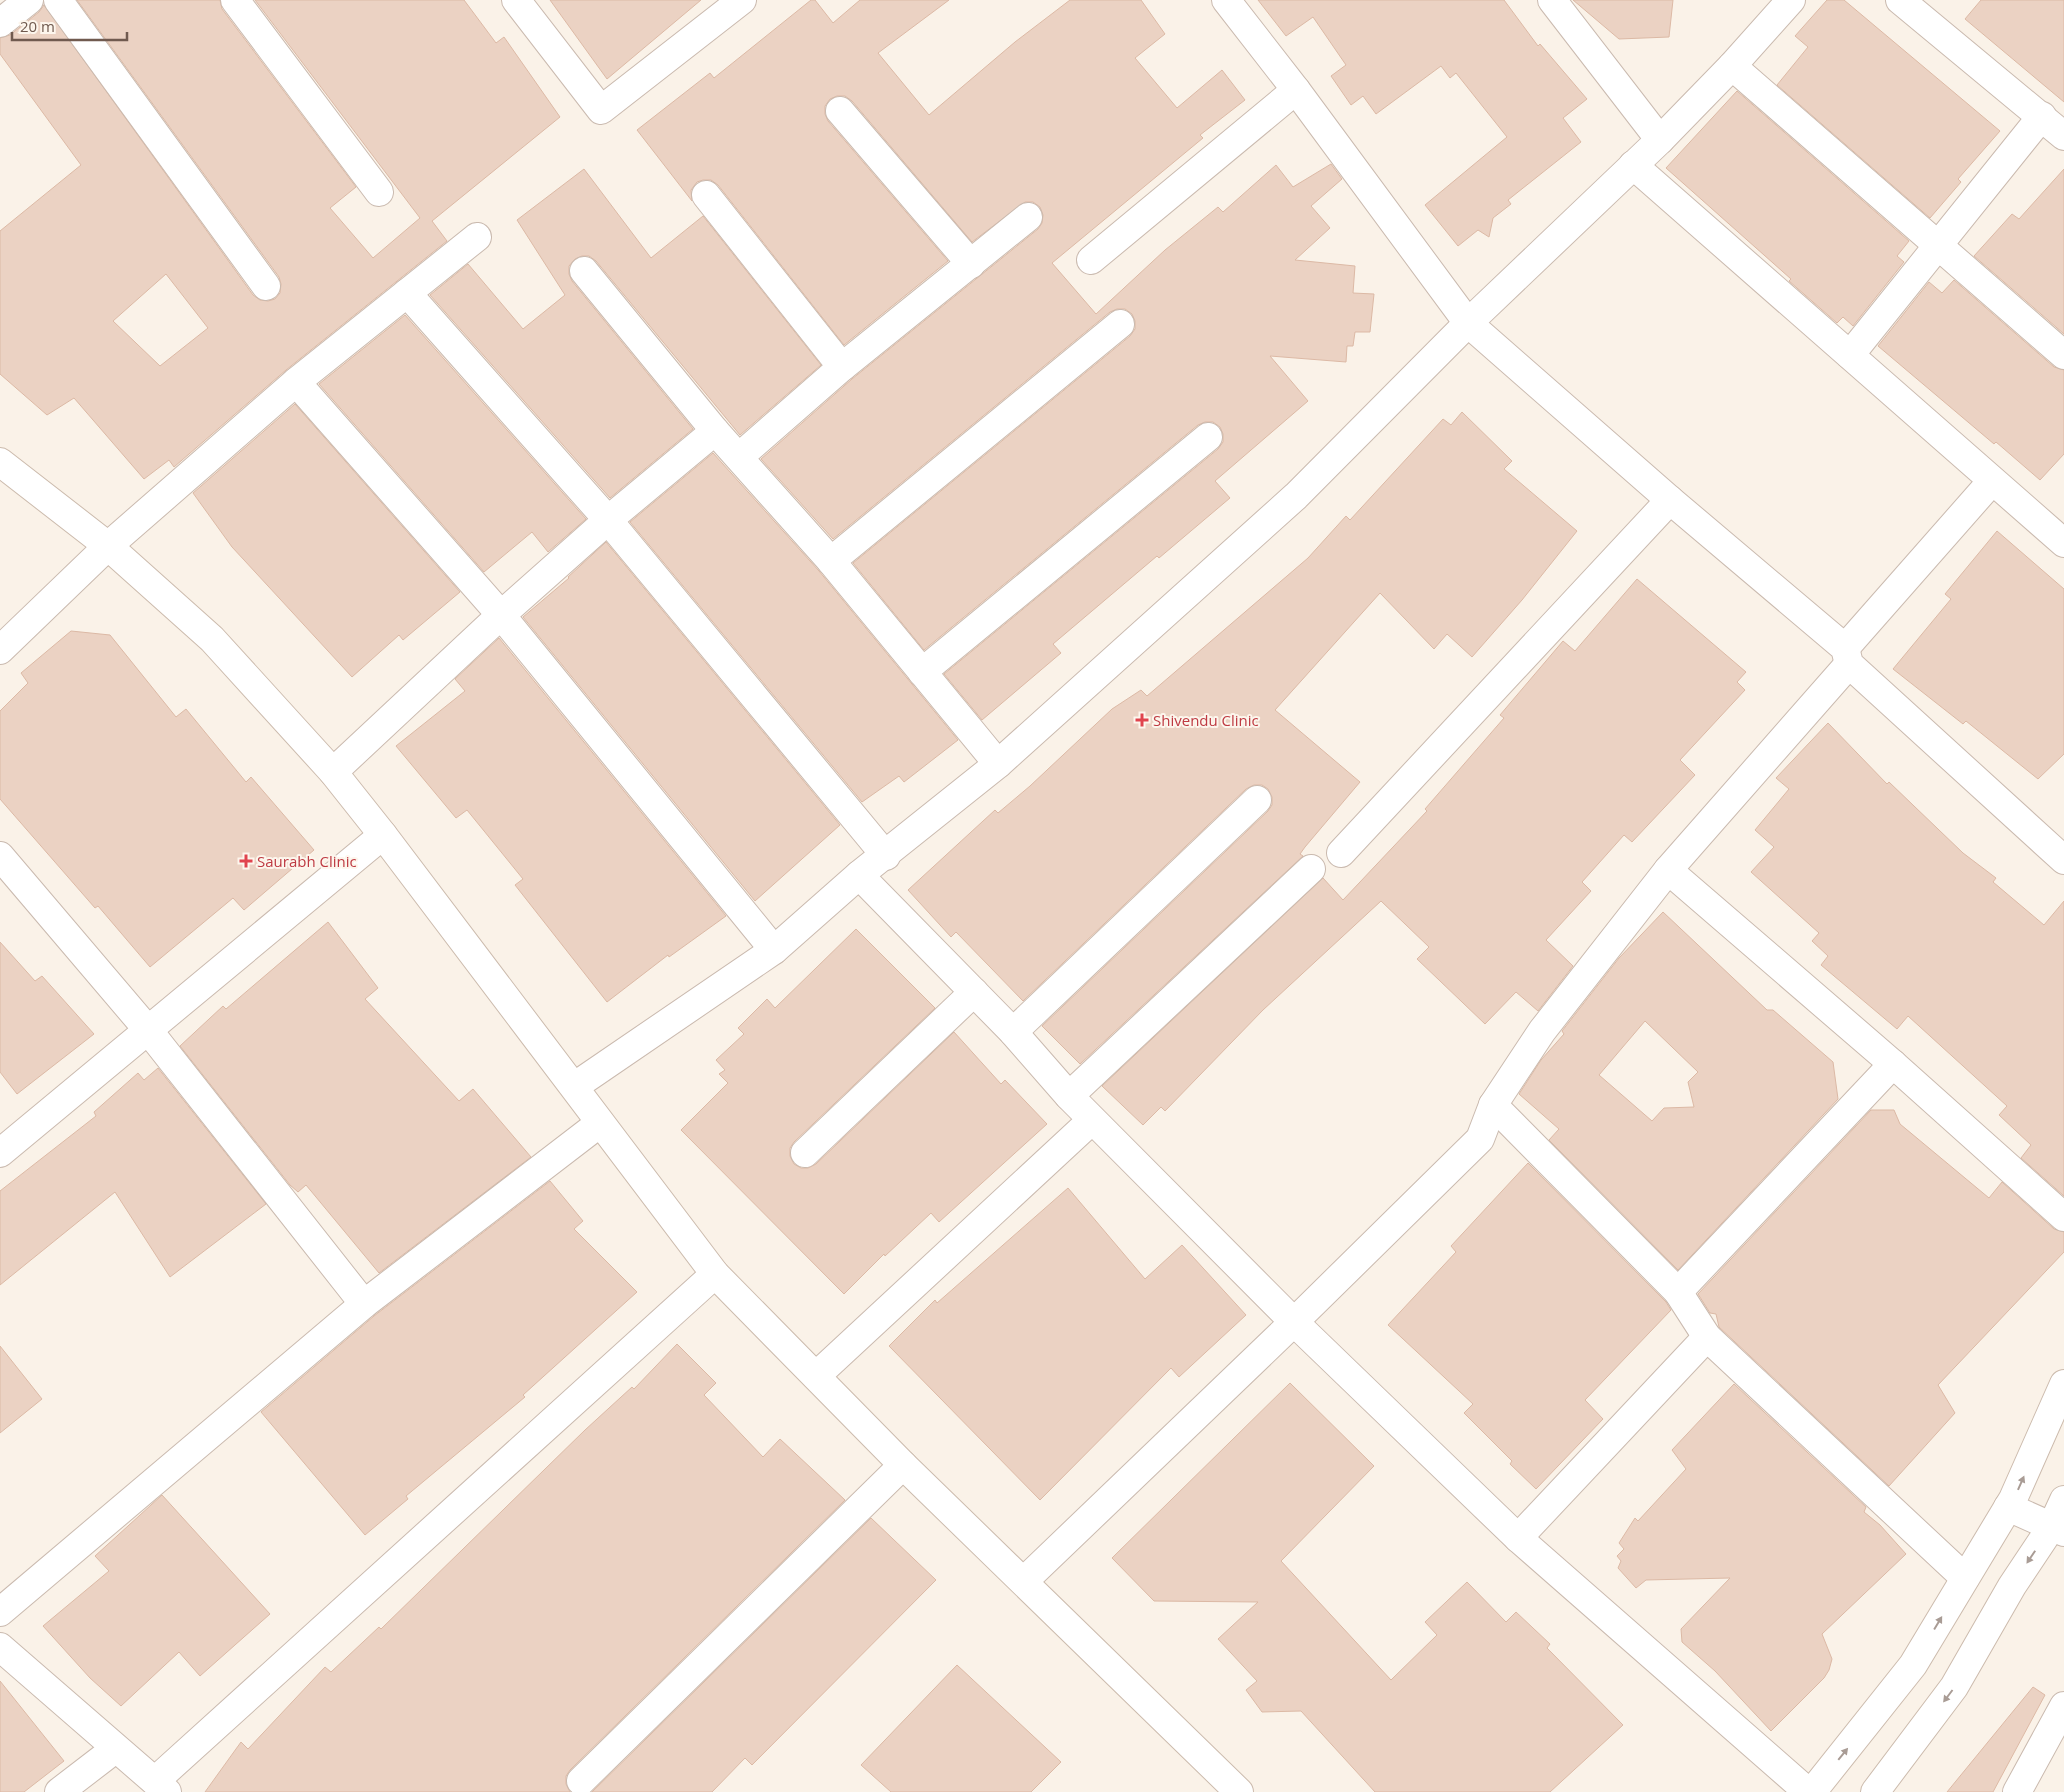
<svg xmlns="http://www.w3.org/2000/svg" width="2064" height="1792" viewBox="0 0 2064 1792" font-family="'Open Sans',sans-serif">
  <style>
    .building { fill: #ebd2c3; stroke: #dcb9a5; fill-rule: evenodd }
    .lines { fill: none; stroke-linecap: round; stroke-linejoin: round }
    .street-casing { stroke: #cabaaf; stroke-width: 30 }
    .secondary-casing { stroke: #ccbbad; stroke-width: 30 }
    .street { stroke: #fff; stroke-width: 28 }
    .secondary { stroke: #fff; stroke-width: 28 }
    .oneway { fill: #a99c95 }
    .health-dot { fill: #e0444e; stroke: #fdf6ed; stroke-width: 2 }
    .labels { text-anchor: middle; dominant-baseline: central; stroke-width: 4; stroke-linejoin: round; paint-order: stroke }
    .health-label { font-size: 15px; fill: #be3a42; stroke: #fdf6ed; text-anchor: start }
  </style>
  <rect width="100%" height="100%" fill="#faf2e8"/>
  <g class="building">
    <path d="M77,0H220L222,9L356,187L330,208L373,258L420,218L255,0H464L496,43L504,37L560,117L432,221L447,241L286,370L174,467L169,460L144,479L74,398L47,415L0,374V231L81,165L0,54V38L10,35L39,12L44,5L253,295L260,300L268,301L275,299L280,293L281,284L279,277ZM166,274L208,328L160,366L113,321Z"/>
    <polygon points="550,0 701,0 607,79"/>
    <polygon points="811,0 815,0 833,23 860,0 949,0 878,53 929,115 1015,42 1070,0 1141,0 1165,34 1135,58 1177,108 1222,70 1245,100 1200,135 1203,138 1052,263 1096,314 1165,250 1218,207 1223,212 1276,165 1293,187 1331,164 1342,179 1311,206 1330,228 1295,260 1355,266 1353,293 1374,294 1370,332 1355,332 1353,346 1347,346 1346,362 1270,356 1308,401 1215,481 1230,498 1159,558 1157,556 1053,644 1061,653 982,720 944,674 1218,449 1223,442 1223,434 1220,427 1213,422 1205,422 1198,425 924,650 853,563 1130,336 1135,329 1135,321 1132,314 1125,309 1117,309 1110,312 833,539 761,459 852,379 1038,229 1042,223 1043,215 1040,207 1033,202 1025,202 972,242 852,101 845,96 837,96 830,99 825,106 825,114 828,121 948,261 844,345 718,185 711,180 703,180 697,182 691,190 692,201 637,130 710,73 714,78"/>
    <polygon points="1258,0 1504,0 1538,46 1540,44 1587,99 1563,118 1581,142 1508,200 1511,204 1493,218 1489,237 1478,230 1458,246 1425,205 1507,137 1456,73 1450,78 1441,66 1376,114 1363,96 1351,105 1331,76 1346,65 1313,17 1286,36"/>
    <polygon points="1573,0 1673,0 1669,37 1619,39"/>
    <polygon points="1827,0 1844,0 2000,131 1958,179 1961,182 1930,218 1777,85 1808,47 1795,36"/>
    <polygon points="1981,0 2064,0 2064,102 1965,19"/>
    <polygon points="1737,91 1909,241 1897,256 1904,262 1853,326 1843,317 1837,323 1789,281 1791,279 1666,168"/>
    <polygon points="584,169 651,258 703,216 821,365 740,435 596,261 589,256 582,256 575,259 569,266 569,274 572,281 693,429 610,498 430,295 468,264 523,329 565,295 517,220"/>
    <polygon points="2064,169 2064,334 1974,256 2012,214 2019,219"/>
    <polygon points="1954,280 2054,367 2064,370 2064,454 2040,480 1996,442 1994,444 1878,346 1929,282 1942,293"/>
    <polygon points="405,315 586,519 548,552 532,532 484,572 319,384"/>
    <polygon points="295,404 460,592 403,640 399,635 352,677 232,547 193,493"/>
    <polygon points="1462,412 1512,461 1504,469 1577,531 1522,600 1472,657 1447,634 1434,649 1380,593 1275,710 1360,782 1305,847 1300,854 1303,856 1080,1064 1042,1026 1268,811 1272,805 1272,797 1268,789 1262,785 1254,785 1246,789 1023,1001 956,932 951,937 908,890 995,810 998,813 1030,786 1112,709 1141,690 1147,696 1308,558 1346,516 1350,520 1443,419 1451,425"/>
    <polygon points="713,453 819,571 958,740 904,782 899,776 862,802 630,522"/>
    <polygon points="1997,531 2064,589 2064,754 2038,779 1966,721 1963,724 1893,669 1951,599 1945,594"/>
    <polygon points="606,542 840,825 755,901 523,617 569,578 568,577"/>
    <polygon points="1637,579 1746,672 1737,682 1745,690 1680,760 1695,775 1632,842 1624,835 1582,882 1591,891 1546,940 1573,966 1538,1011 1516,992 1485,1024 1417,959 1429,947 1381,901 1263,1010 1165,1111 1161,1107 1143,1125 1102,1086 1323,878 1343,900 1427,811 1425,809 1504,718 1500,715 1563,641 1575,651"/>
    <polygon points="71,631 110,635 176,717 186,709 246,782 251,777 314,850 244,910 233,898 150,967 98,906 95,908 0,799 0,711 28,683 21,673"/>
    <polygon points="499,638 726,916 669,957 668,955 607,1002 515,885 523,879 467,810 456,818 396,746 465,691 455,679"/>
    <polygon points="1828,723 1887,784 1889,782 1963,853 1996,878 1993,882 2044,925 2064,901 2064,1196 2021,1158 2031,1145 1999,1115 2007,1106 1908,1016 1897,1029 1821,965 1828,956 1812,941 1819,933 1751,872 1774,847 1755,830 1789,789 1776,778"/>
    <path d="M1663,912L1767,1010H1773L1833,1062L1838,1099L1678,1270L1549,1140L1559,1129L1519,1094L1541,1060L1564,1034L1562,1031L1619,958ZM1645,1021L1698,1072L1688,1082L1694,1107L1664,1108L1652,1121L1599,1075Z"/>
    <polygon points="328,922 378,988 365,999 459,1101 473,1089 531,1157 379,1273 306,1185 298,1192 290,1185 180,1046 223,1006 226,1009"/>
    <polygon points="856,929 935,1008 794,1142 790,1148 790,1156 794,1164 801,1168 808,1168 816,1164 954,1032 1001,1084 1005,1080 1047,1124 939,1222 931,1213 885,1256 884,1254 844,1294 681,1130 728,1083 719,1074 725,1070 716,1060 744,1034 738,1028 767,999 775,1008"/>
    <polygon points="0,942 35,981 42,976 94,1034 17,1094 0,1072"/>
    <polygon points="158,1068 266,1204 170,1277 115,1192 0,1285 0,1191 96,1116 94,1112 138,1073 144,1080"/>
    <polygon points="1871,1110 1894,1110 1900,1124 1989,1198 2002,1182 2054,1229 2064,1232 2064,1252 1938,1385 1955,1413 1889,1486 1719,1327 1716,1314 1710,1313 1698,1294"/>
    <polygon points="1528,1163 1666,1302 1671,1310 1585,1400 1603,1419 1536,1489 1510,1464 1512,1461 1464,1413 1473,1404 1388,1325 1456,1252 1451,1246"/>
    <polygon points="550,1181 583,1221 574,1229 637,1292 523,1395 525,1397 406,1496 408,1499 365,1535 261,1412 374,1316"/>
    <polygon points="1068,1188 1145,1279 1182,1245 1246,1315 1179,1377 1171,1368 1040,1500 889,1346 935,1300 937,1303"/>
    <polygon points="677,1344 716,1383 704,1395 763,1457 780,1439 845,1500 570,1770 566,1776 566,1784 570,1792 205,1792 241,1742 248,1749 325,1667 331,1672 379,1627 381,1629 585,1430 632,1387 634,1389"/>
    <polygon points="0,1346 42,1399 0,1433"/>
    <polygon points="1290,1383 1374,1466 1281,1561 1391,1680 1437,1635 1425,1622 1467,1582 1506,1622 1516,1612 1550,1644 1547,1648 1623,1725 1550,1792 1375,1792 1301,1711 1262,1712 1246,1690 1257,1681 1218,1639 1258,1602 1154,1601 1112,1558"/>
    <polygon points="1734,1384 1866,1507 1864,1512 1880,1525 1906,1554 1822,1634 1832,1659 1829,1670 1824,1678 1771,1731 1715,1671 1682,1642 1681,1629 1730,1578 1646,1580 1636,1588 1618,1568 1621,1561 1617,1556 1624,1549 1619,1543 1635,1518 1638,1521 1686,1469 1672,1450"/>
    <polygon points="162,1495 270,1614 200,1676 179,1652 121,1706 90,1678 43,1626 109,1571 95,1556"/>
    <polygon points="871,1518 936,1580 752,1765 745,1758 712,1792 592,1792"/>
    <polygon points="957,1665 1061,1762 1031,1792 891,1792 861,1765"/>
    <polygon points="0,1681 64,1761 24,1792 0,1792"/>
    <polygon points="2033,1687 2045,1695 1993,1792 1947,1792"/>
  </g>
  <g class="lines">
    <g class="street-casing">
      <g id="street">
        <polyline points="58,0 266,286"/>
        <polyline points="235,0 379,192"/>
        <polyline points="516,0 601,110 742,0"/>
        <polyline points="1226,0 1296,90 1468,323 1670,500 1845,648 1849,664 2064,860"/>
        <polyline points="1552,0 1660,140"/>
        <polyline points="1900,0 2064,136"/>
        <polyline points="0,23 29,0"/>
        <polyline points="1732,66 2064,355"/>
        <polyline points="840,111 971,264"/>
        <polyline points="1633,165 2064,543"/>
        <polyline points="706,195 842,367"/>
        <polyline points="1091,260 1296,90"/>
        <polyline points="584,271 715,431 831,561 998,764"/>
        <polyline points="407,293 608,520 886,856"/>
        <polyline points="1850,355 2042,116"/>
        <polyline points="296,382 501,615 774,950"/>
        <polyline points="739,457 842,367 1028,217"/>
        <polyline points="831,561 1120,324"/>
        <polyline points="1845,648 1992,481"/>
        <polyline points="0,650 108,546 296,382 477,237"/>
        <polyline points="922,672 1208,437"/>
        <polyline points="333,772 501,615 608,520 715,431"/>
        <polyline points="1341,853 1670,500"/>
        <polyline points="0,856 148,1030 364,1304"/>
        <polyline points="1668,870 1893,1064 2064,1217"/>
        <polyline points="859,875 1013,1032 1069,1096 1294,1322 1518,1538 1808,1792"/>
        <polyline points="1013,1032 1257,800"/>
        <polyline points="575,1086 774,950 859,875 998,764 1296,496 1468,323 1660,140 1732,66 1791,0"/>
        <polyline points="1069,1096 1311,869"/>
        <polyline points="1493,1105 1678,1292 1707,1337 1965,1578"/>
        <polyline points="0,1153 383,835"/>
        <polyline points="805,1153 974,992"/>
        <polyline points="1678,1292 1893,1064"/>
        <polyline points="816,1376 1092,1120"/>
        <polyline points="2008,1507 2064,1532"/>
        <polyline points="1518,1538 1707,1337"/>
        <polyline points="1024,1581 1294,1322 1480,1139 1493,1105 1542,1031 1668,870 1849,664"/>
        <polyline points="0,1612 364,1304 600,1123"/>
        <polyline points="0,1647 167,1792"/>
        <polyline points="155,1781 715,1274"/>
        <polyline points="581,1781 903,1465"/>
        <polyline points="59,1792 115,1749"/>
        <polyline points="2017,1792 2064,1706"/>
      </g>
    </g>
    <g class="secondary-casing">
      <g id="secondary">
        <polyline points="0,462 108,546 212,639 333,772 383,835 715,1274 903,1465 1239,1792"/>
        <polyline points="1812,1792 1913,1665 2013,1499 2064,1384"/>
        <polyline points="1875,1792 1954,1687 2012,1586 2052,1526 2064,1500"/>
      </g>
    </g>
    <use href="#street" class="street"/>
    <use href="#secondary" class="secondary"/>
  </g>
  <defs><path id="oneway-solid" d="M-6-.8H1V-3.2L6.5 0L1 3.2V.8H-6Z" transform="scale(1.25)"/></defs>
  <g class="oneway">
    <use href="#oneway-solid" transform="translate(2021 1483) rotate(-66)"/>
    <use href="#oneway-solid" transform="translate(2031 1557) rotate(124)"/>
    <use href="#oneway-solid" transform="translate(1938 1623) rotate(-59)"/>
    <use href="#oneway-solid" transform="translate(1948 1696) rotate(127)"/>
    <use href="#oneway-solid" transform="translate(1843 1754) rotate(-51)"/>
  </g>
  <g class="health-dot">
    <path d="M1139.5 712.5h5v5h5v5h-5v5h-5v-5h-5v-5h5z"/>
    <path d="M243.5 853.5h5v5h5v5h-5v5h-5v-5h-5v-5h5z"/>
  </g>
  <g class="labels">
    <g class="health-label">
      <text x="1153" y="720">Shivendu Clinic</text>
      <text x="257" y="861">Saurabh Clinic</text>
    </g>
  </g>
  <path d="M12 32v8h115v-8" fill="none" stroke="#705a4f" stroke-width="2.5"/>
  <text x="20" y="32" font-size="15" fill="#705a4f" stroke="#fdf6ed" stroke-width="4" paint-order="stroke">20 m</text>
</svg>
